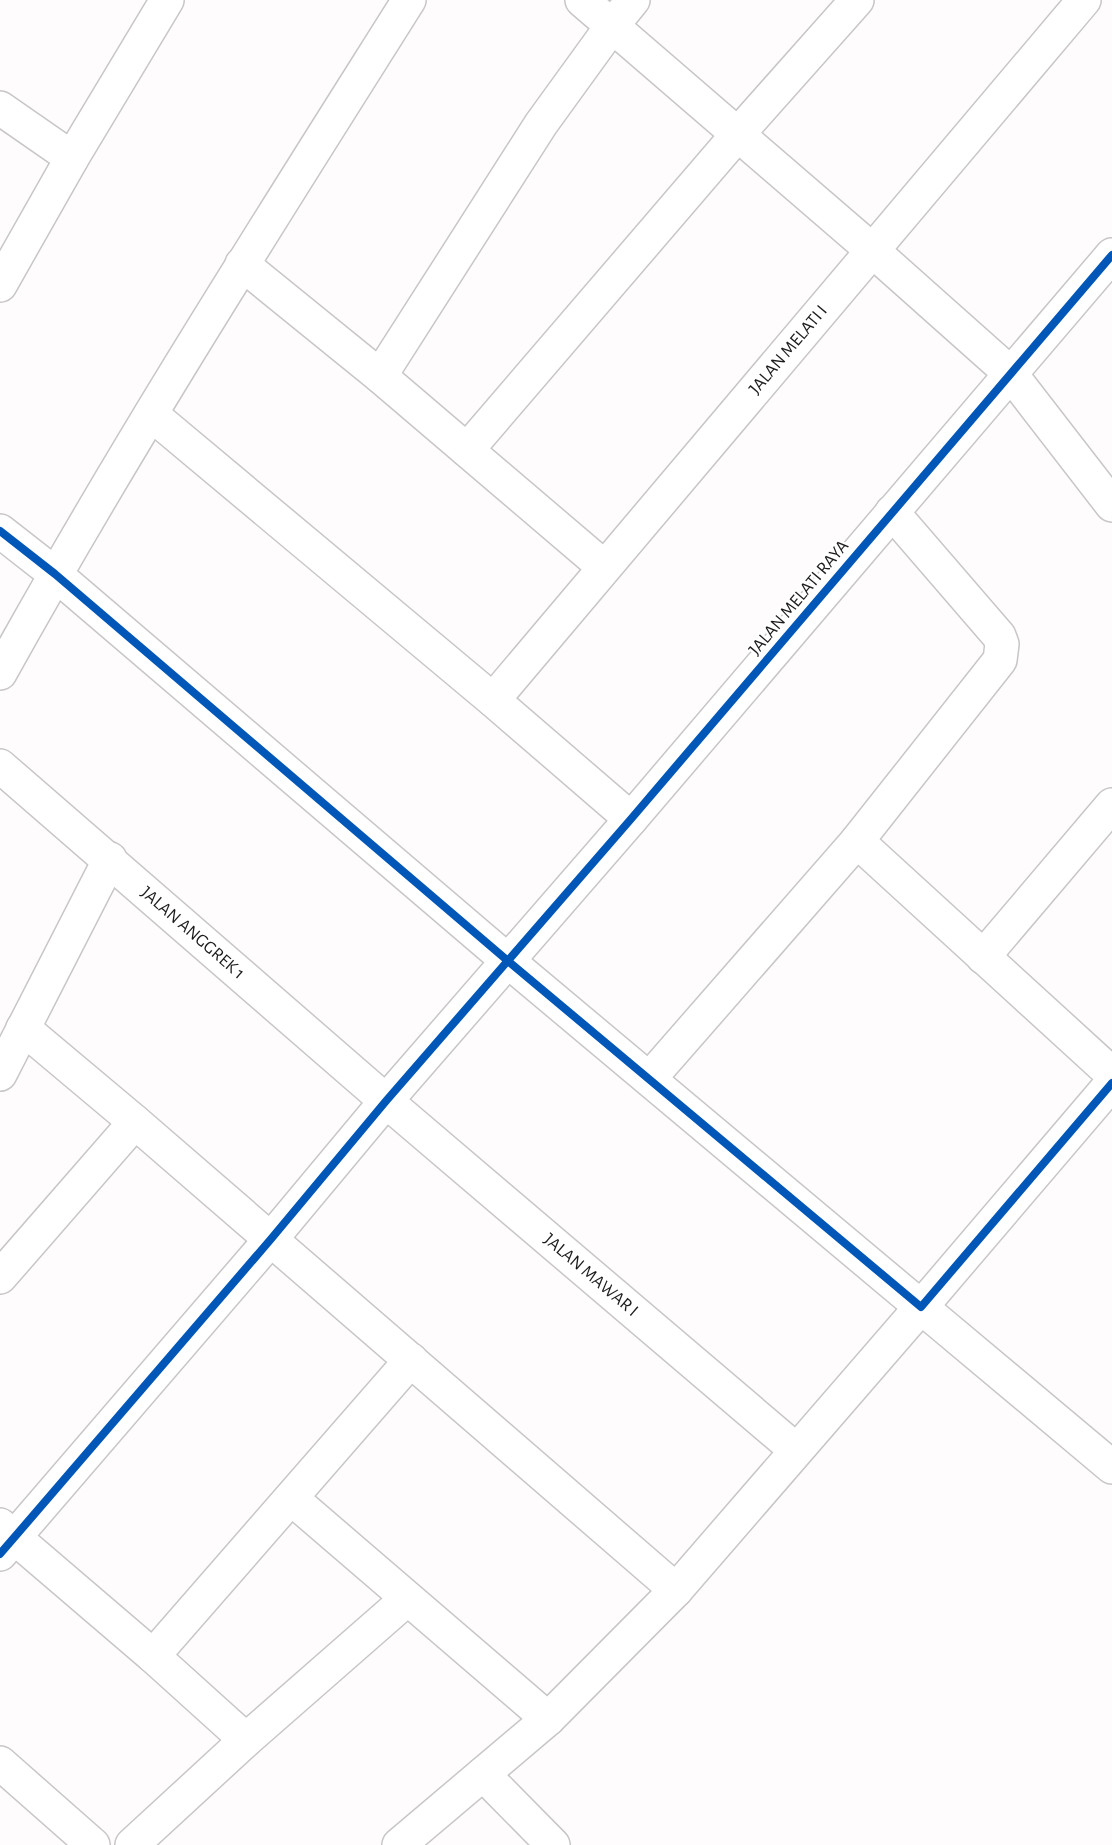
<svg xmlns="http://www.w3.org/2000/svg" width="1112" height="1845" viewBox="0 0 1112 1845" font-family="'Alegreya Sans',sans-serif">
  <style>
    .lines { fill: none; stroke-linecap: round; stroke-linejoin: round }
    .minor-casing { stroke: #c8c6c6; stroke-width: 36 }
    .minor { stroke: #fff; stroke-width: 33 }
    .cycleway-casing { stroke: #fff; stroke-width: 11 }
    .cycleway { stroke: #0057b8; stroke-width: 8 }
    .labels { text-anchor: middle; dominant-baseline: central; stroke-width: 4.5; stroke-linejoin: round; paint-order: stroke }
    .street-label { font-size: 18px; fill: #1e1b1c; stroke: #fff }
  </style>
  <rect width="100%" height="100%" fill="#fefcfc"/>
  <g class="lines">
    <g class="minor-casing">
      <g id="minor">
        <polyline points="582,0 873,251 1010,373 1112,505"/>
        <polyline points="0,108 72,158"/>
        <polyline points="242,264 380,376 604,567"/>
        <polyline points="0,285 72,158 167,0"/>
        <polyline points="380,376 541,124 612,26 633,0"/>
        <polyline points="151,414 493,700 631,819"/>
        <polyline points="467,450 738,134 857,0"/>
        <polyline points="0,531 55,574 508,961 921,1307 1112,1083"/>
        <path d="M0,673C127,444 269,222 409,0"/>
        <path id="s1" d="M493,700L1084,0"/>
        <path id="s2" d="M0,766L386,1101L796,1450"/>
        <polyline points="857,841 1112,1074"/>
        <polyline points="983,957 1112,805"/>
        <polyline points="23,1028 135,1122 676,1590"/>
        <polyline points="0,1074 110,859"/>
        <polyline points="650,1078 857,841 1000,660 1002,644 999,636 892,512"/>
        <polyline points="0,1277 135,1122"/>
        <polyline points="291,1498 548,1719"/>
        <polyline points="0,1525 153,1656 246,1740"/>
        <polyline points="0,1554 271,1239 386,1101 631,819 1112,255"/>
        <polyline points="153,1656 411,1360"/>
        <polyline points="0,1763 93,1845"/>
        <polyline points="483,1774 553,1845"/>
        <polyline points="132,1845 246,1740 407,1599"/>
        <polyline points="399,1845 548,1719 676,1590 921,1307 1112,1467"/>
      </g>
    </g>
    <use href="#minor" class="minor"/>
    <g class="cycleway-casing">
      <g id="cycleway">
        <polyline points="0,531 55,574 508,961 921,1307 1112,1083"/>
        <polyline points="0,1554 271,1239 386,1101 631,819 1112,255"/>
      </g>
    </g>
    <use href="#cycleway" class="cycleway"/>
  </g>
  <g class="labels">
    <g class="street-label">
      <text stroke="none"><textPath href="#s1" startOffset="458">JALAN MELATI I</textPath></text>
      <text transform="translate(799 598) rotate(-50)">JALAN MELATI RAYA</text>
      <text stroke="none"><textPath href="#s2" startOffset="255">JALAN ANGGREK 1</textPath></text>
      <text stroke="none"><textPath href="#s2" startOffset="780">JALAN MAWAR I</textPath></text>
    </g>
  </g>
</svg>
